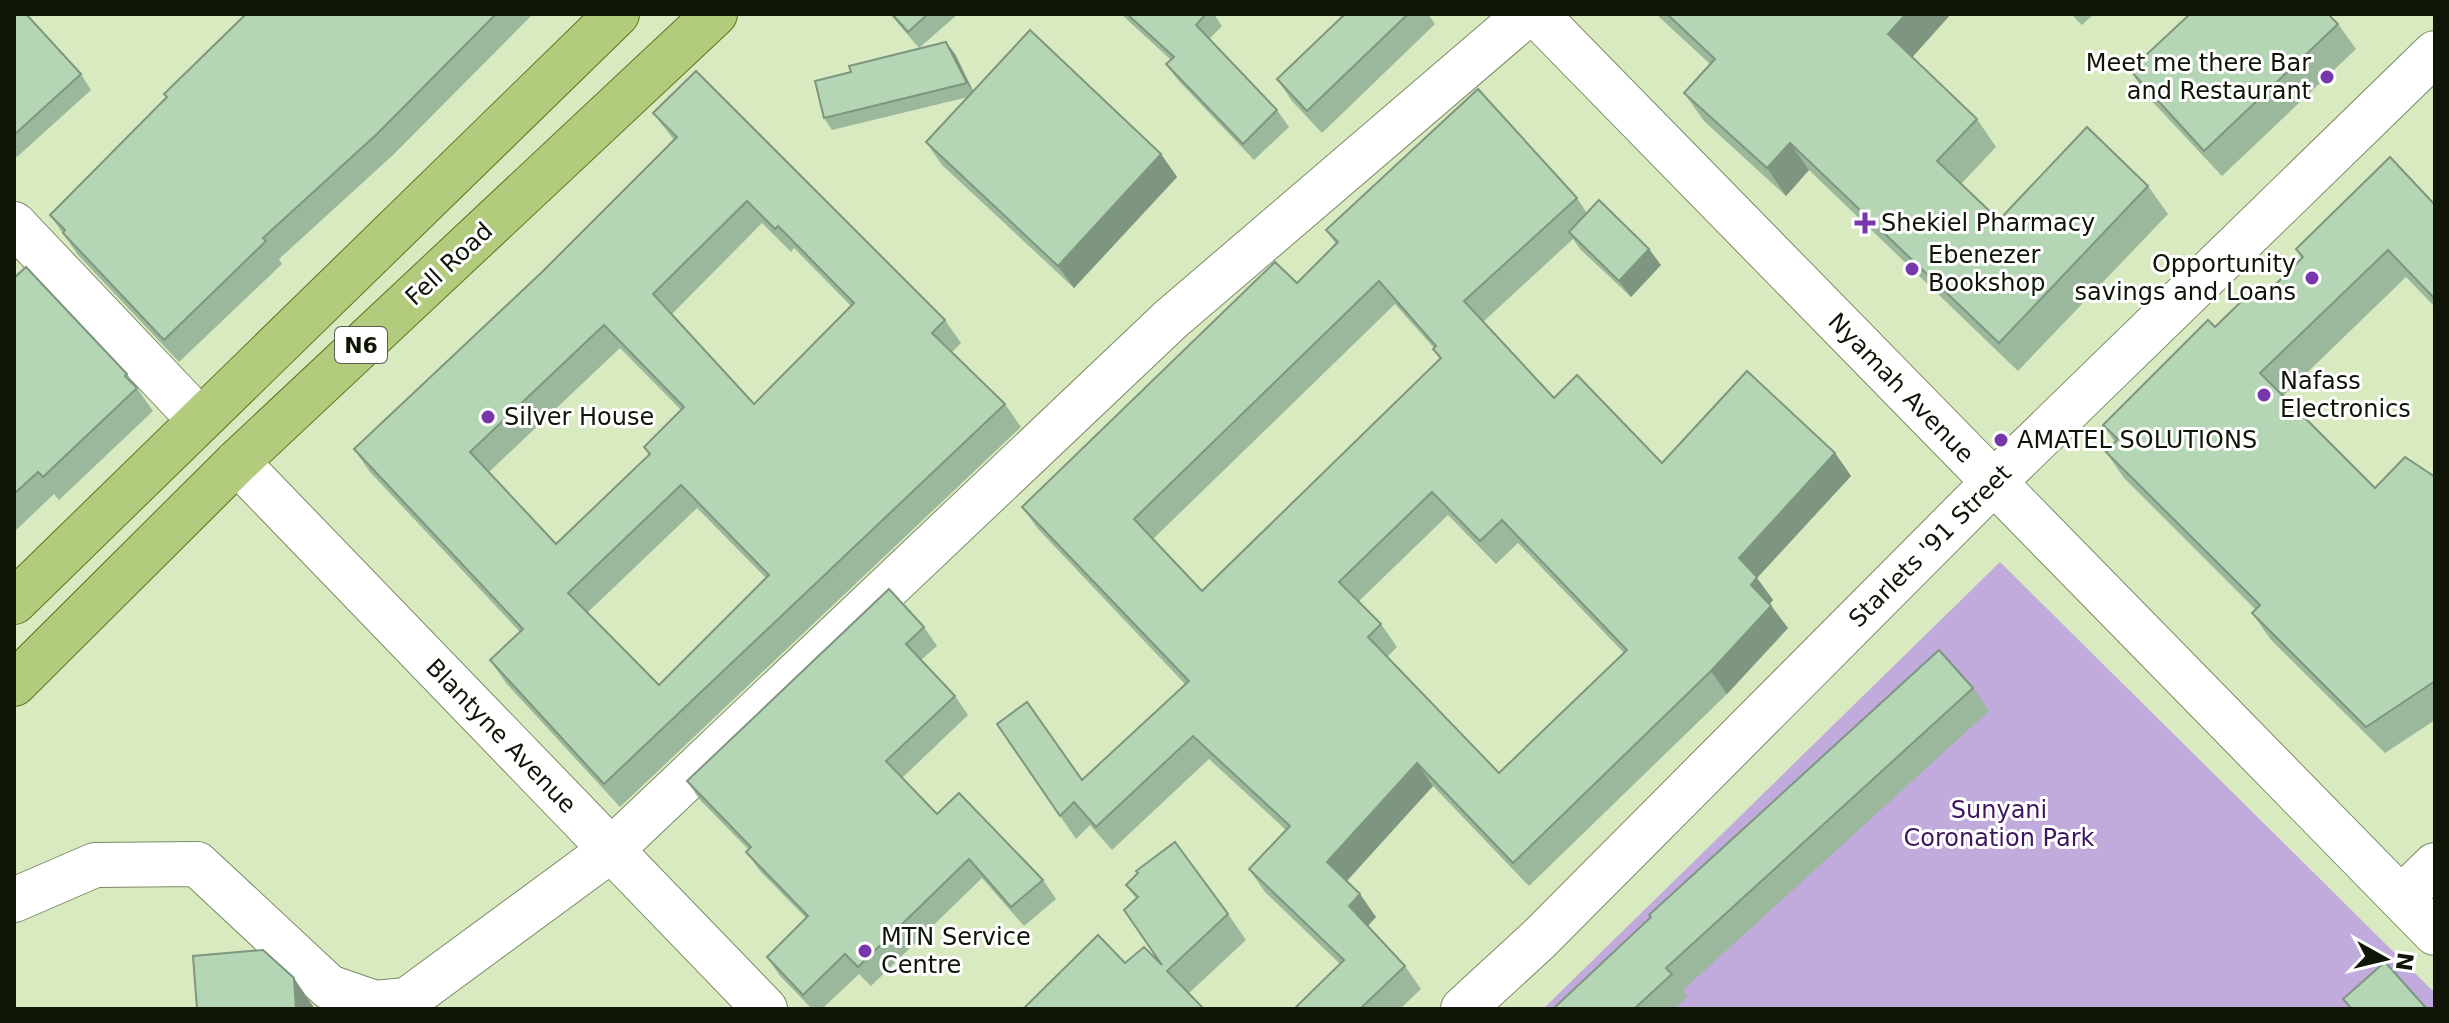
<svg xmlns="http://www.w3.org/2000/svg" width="2449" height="1023" viewBox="0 0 2449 1023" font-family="'DejaVu Sans',sans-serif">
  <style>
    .green { fill: #c1aadc }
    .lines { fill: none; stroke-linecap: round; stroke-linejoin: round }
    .minor-casing { stroke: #7b8b64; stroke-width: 46 }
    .major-casing { stroke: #59761c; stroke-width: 46 }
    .minor { stroke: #fff; stroke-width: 44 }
    .major { stroke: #b3cb7d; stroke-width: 44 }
    .wall { fill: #9bb89c; fill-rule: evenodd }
    .shaded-wall { fill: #7e967f }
    .building { fill: #b4d6b5; stroke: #7e967f; stroke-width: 2; fill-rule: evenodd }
    .poi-dot { fill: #7737ab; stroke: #fff; stroke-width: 3 }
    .labels { text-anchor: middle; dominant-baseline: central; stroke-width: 6; stroke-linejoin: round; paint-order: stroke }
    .shield { fill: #fff; stroke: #585c51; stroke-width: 2 }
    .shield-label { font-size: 22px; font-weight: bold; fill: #101607 }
    .poi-label { font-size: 24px; fill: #101607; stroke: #fff; text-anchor: start }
    .street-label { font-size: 24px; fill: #101607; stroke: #fff }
    .park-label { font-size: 24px; fill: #3f175f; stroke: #fff }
  </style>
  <rect width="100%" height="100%" fill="#d9eac0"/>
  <polygon class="green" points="2000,562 2435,993 2435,1009 1543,1009"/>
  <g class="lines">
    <g class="minor-casing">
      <g id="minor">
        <polyline points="1536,14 2435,933"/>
        <polyline points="14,224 199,419"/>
        <polyline points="237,462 765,1009"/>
        <polyline points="2401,898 2435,865"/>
        <polyline points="14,900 95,865 197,864 329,987 375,1003 407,1000 611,850 1171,319 1527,14"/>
        <polyline points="1463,1009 1538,940 1994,482 2435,53"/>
      </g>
    </g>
    <g class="major-casing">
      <g id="major">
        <polyline points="14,602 617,14"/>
        <polyline points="14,684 237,462 715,14"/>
      </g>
    </g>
    <use href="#minor" class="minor"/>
    <use href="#major" class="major"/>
  </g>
  <g class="wall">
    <polygon points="14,14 81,74 91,90 17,157 14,153"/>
    <polygon points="246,14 533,14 393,155 279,259 282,264 179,362 78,255 50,215 166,98"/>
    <polygon points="890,14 958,14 919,48"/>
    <polygon points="1121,14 1214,14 1222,26 1209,39 1277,110 1289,127 1254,160 1178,80 1166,64 1171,60"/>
    <polygon points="1345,14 1428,14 1435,24 1322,133 1292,101 1277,79"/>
    <polygon points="1656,14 1951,14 1912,57 1977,119 1996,147 1961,184 1999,220 2148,186 2168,214 2018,371 1809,170 1786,196 1704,121 1684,93 1710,64"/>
    <polygon points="2071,14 2094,14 2082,25"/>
    <polygon points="2338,24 2356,49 2222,176 2147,96 2130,70"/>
    <polygon points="955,54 973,91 1161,154 1177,177 1074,288 942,165 926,142 968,97 832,130 824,118 851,72"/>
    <path d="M653,113L945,320L961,343L952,352L1005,404L1021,427L620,807L506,683L490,660L520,632L370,472L354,449L541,273L674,140ZM762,223L791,252L794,248L851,306L754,404L672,314ZM620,348L681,410L644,447L649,455L556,544L489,472ZM697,508L766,578L659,685L587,613Z"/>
    <path d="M1577,198L1587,213L1661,265L1631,297L1580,249L1573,239L1483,322L1554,398L1662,463L1835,453L1851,476L1757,578L1773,600L1770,604L1788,628L1727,694L1529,886L1433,786L1347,881L1376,917L1367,926L1405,966L1421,989L1400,1009H1294L1340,964L1265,892L1249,869L1286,830L1209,759L1112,850L1090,825L1076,839L997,724L1082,780L1185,684L1038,529L1022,507L1297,283L1336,244L1326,230ZM1395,304L1434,348L1433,349L1440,359L1202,591L1153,539ZM1448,515L1496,564L1518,543L1624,653L1499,773L1387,657L1397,647L1381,624L1358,602Z"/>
    <polygon points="2435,205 2435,307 2406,277 2283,396 2375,488 2435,477 2435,720 2385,753 2271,640 2252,613 2256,610 2124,478 2106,452 2115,442 2103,425 2263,297 2302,259 2296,249"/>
    <polygon points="14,278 127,374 153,411 59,500 54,494 14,532"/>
    <polygon points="924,627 937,646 921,660 955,696 968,715 902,778 937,814 1043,880 1056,899 1024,926 982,878 871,986 859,974 822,1009 812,1009 780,976 767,957 806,918 760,871 746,852 749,850 700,800 687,781"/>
    <polygon points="1973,688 1989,711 1683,990 1688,997 1674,1009 1553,1009"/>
    <polygon points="1126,885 1228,914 1246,940 1189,993 1125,963 1162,965 1136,898"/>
  </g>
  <g class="shaded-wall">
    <polygon points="1906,14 1951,14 1908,62 1888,34"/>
    <polygon points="946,42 955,54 975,95 967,83"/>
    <polygon points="1790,143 1809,170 1786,196 1767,168"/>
    <polygon points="1161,154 1177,177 1074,288 1058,266"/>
    <polygon points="1649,249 1661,265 1631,297 1619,281"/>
    <polygon points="1835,453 1851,476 1757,578 1773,600 1767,607 1751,585 1739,558"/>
    <polygon points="1771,606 1788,628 1727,694 1711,671"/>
    <polygon points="1417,763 1433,786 1343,885 1327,862"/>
    <polygon points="1360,894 1376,917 1365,929 1349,906"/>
    <polygon points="294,978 313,1006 313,1009 296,1009"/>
  </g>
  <g class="building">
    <polygon points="14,14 26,14 81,74 14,135"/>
    <polygon points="246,14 496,14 378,133 263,238 266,241 164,340 63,233 65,230 50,215 167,97 164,94"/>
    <polygon points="892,14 928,14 908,32"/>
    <polygon points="1127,14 1206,14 1196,25 1277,110 1243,144 1166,64 1174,57"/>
    <polygon points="1345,14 1408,14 1307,111 1277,79"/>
    <polygon points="1667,14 1906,14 1888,34 1977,119 1937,161 1999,220 2087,127 2148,186 1999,343 1790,143 1767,168 1684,93 1715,59"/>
    <polygon points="2190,14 2328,14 2338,24 2204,151 2130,70"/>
    <polygon points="1030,30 1161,154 1058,266 926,142"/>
    <polygon points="946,42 967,83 824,118 815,81 851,72 849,66"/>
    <path d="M696,71L945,320L932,333L1005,404L604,784L490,660L523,629L354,449L541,273L677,137L653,113ZM747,201L775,229L778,226L854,303L754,404L653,294ZM604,325L684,407L644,447L650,454L556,544L470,452ZM681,485L769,575L659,685L568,593Z"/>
    <path d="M1478,89L1577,198L1464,301L1554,398L1577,375L1662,463L1747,371L1835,453L1739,558L1757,577L1751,585L1771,606L1711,671L1513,863L1417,763L1327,862L1360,894L1349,906L1405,966L1360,1009H1294L1344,960L1249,869L1290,826L1193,736L1096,827L1074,802L1060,816L997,724L1027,702L1082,780L1189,681L1022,507L1275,262L1297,283L1338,242L1326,230ZM1379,281L1436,346L1433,349L1441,358L1202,591L1134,519ZM1432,492L1480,541L1502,520L1627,650L1499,773L1368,637L1381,624L1339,582Z"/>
    <polygon points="2390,157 2435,205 2435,299 2388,250 2260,373 2375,488 2405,457 2435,477 2435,681 2366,727 2252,613 2260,605 2106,452 2118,439 2103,425 2208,320 2215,327 2254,289 2263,297 2303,257 2296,249"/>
    <polygon points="1599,200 1649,249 1619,281 1569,232"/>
    <polygon points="26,267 127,374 125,376 137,388 43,477 38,472 14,494 14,278"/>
    <polygon points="889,589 924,627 906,644 955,696 886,761 937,814 959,793 1043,880 1011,907 969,859 858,967 845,954 803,995 767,957 808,916 746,852 751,847 687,781"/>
    <polygon points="1939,650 1973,688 1666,968 1672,974 1634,1009 1553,1009 1651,917 1649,915"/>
    <polygon points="1175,842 1228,914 1167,971 1204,1009 1023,1009 1098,935 1125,963 1144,947 1162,965 1124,910 1138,897 1126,885 1138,873 1136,871"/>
    <polygon points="263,950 294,978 296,1009 197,1009 193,956"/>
    <polygon points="2385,962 2427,1009 2352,1009 2343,999"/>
  </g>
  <g class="poi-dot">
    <circle cx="2327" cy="77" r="8"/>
    <path d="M1861 211h8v8h8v8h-8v8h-8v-8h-8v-8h8z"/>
    <circle cx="1912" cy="269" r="8"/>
    <circle cx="2312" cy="278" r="8"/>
    <circle cx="2264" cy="395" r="8"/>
    <circle cx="488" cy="417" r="8"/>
    <circle cx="2001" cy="440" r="8"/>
    <circle cx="865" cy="951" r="8"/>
  </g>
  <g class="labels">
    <rect class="shield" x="335" y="327" width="52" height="36" rx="6"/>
    <g class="shield-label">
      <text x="361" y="345">N6</text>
    </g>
    <g class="poi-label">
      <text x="2311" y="63" text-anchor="end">Meet me there Bar<tspan x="2311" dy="28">and Restaurant</tspan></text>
      <text x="1881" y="223">Shekiel Pharmacy</text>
      <text x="1928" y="255">Ebenezer<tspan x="1928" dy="28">Bookshop</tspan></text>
      <text x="2296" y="264" text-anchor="end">Opportunity<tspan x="2296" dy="28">savings and Loans</tspan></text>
      <text x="2280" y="381">Nafass<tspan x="2280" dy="28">Electronics</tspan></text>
      <text x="504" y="417">Silver House</text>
      <text x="2017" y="440">AMATEL SOLUTIONS</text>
      <text x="881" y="937">MTN Service<tspan x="881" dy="28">Centre</tspan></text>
    </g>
    <g class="street-label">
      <text transform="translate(449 264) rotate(-43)">Fell Road</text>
      <text transform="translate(1901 388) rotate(46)">Nyamah Avenue</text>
      <text transform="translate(1930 546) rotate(-45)">Starlets '91 Street</text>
      <text transform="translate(501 736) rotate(46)">Blantyne Avenue</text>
    </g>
    <g class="park-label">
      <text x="1999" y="810">Sunyani<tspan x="1999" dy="28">Coronation Park</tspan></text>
    </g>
  </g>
  <rect width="2449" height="1023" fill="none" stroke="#101607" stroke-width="32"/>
  <g transform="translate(2385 959) rotate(98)" stroke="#ffffff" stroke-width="6" paint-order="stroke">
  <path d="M0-6L14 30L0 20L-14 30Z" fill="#101607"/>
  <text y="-12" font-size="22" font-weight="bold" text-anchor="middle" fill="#101607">N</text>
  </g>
</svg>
